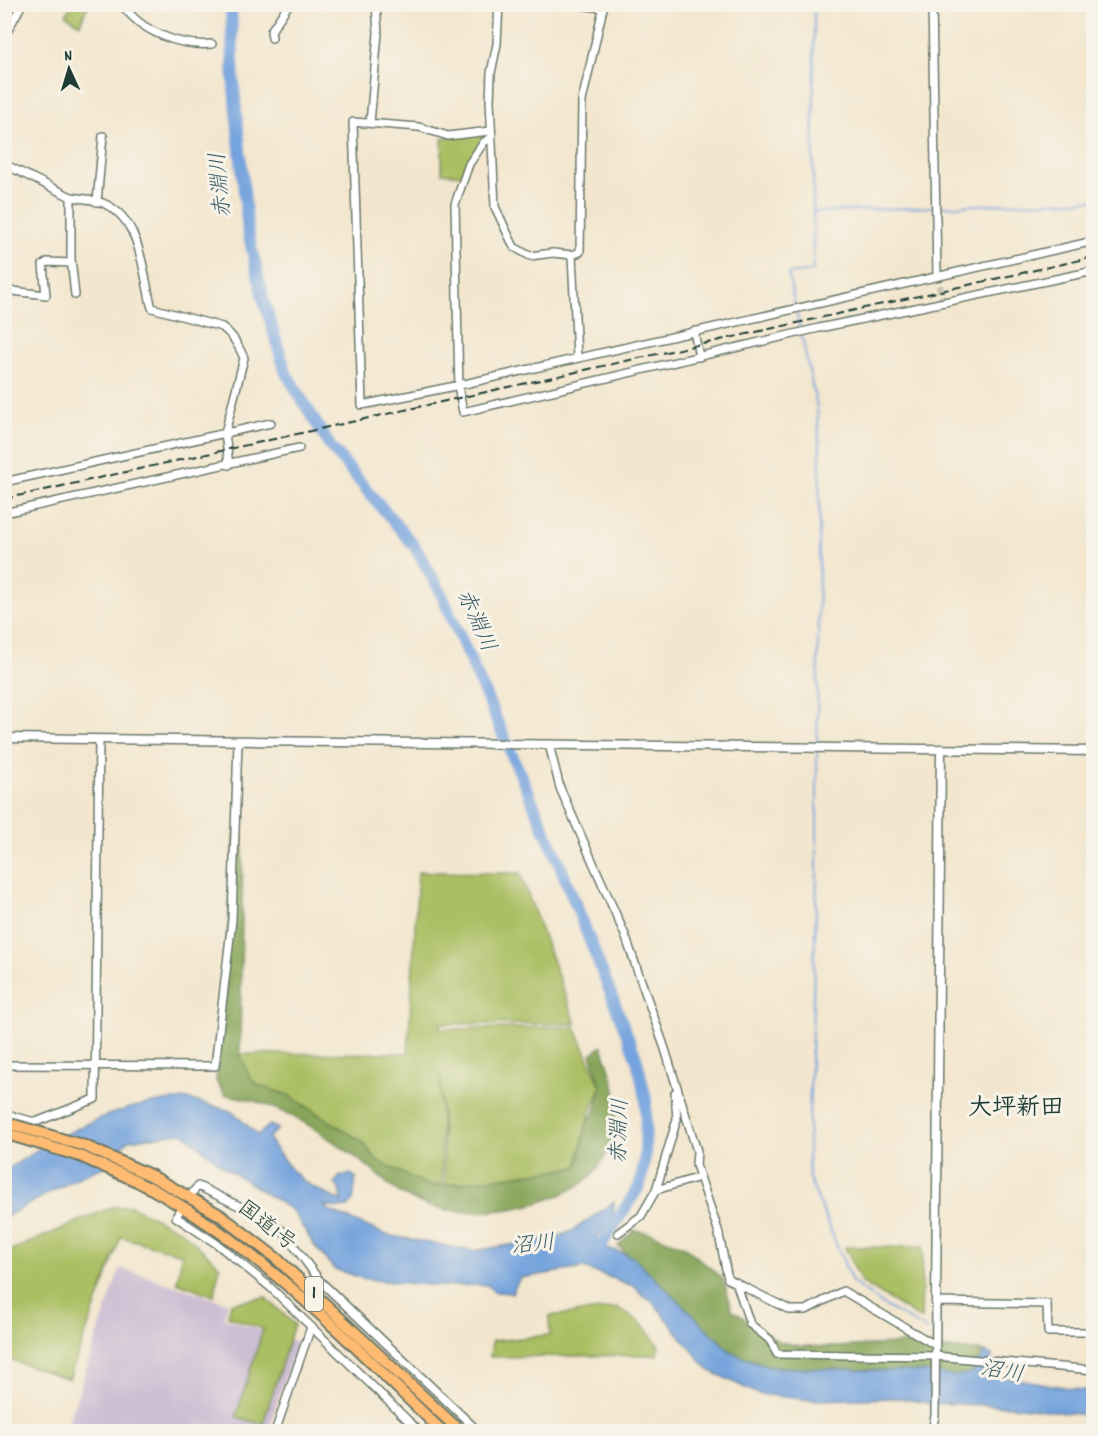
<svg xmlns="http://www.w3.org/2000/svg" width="1098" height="1436" viewBox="0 0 1098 1436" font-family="Dekko,'Klee One',sans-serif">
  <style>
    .industrial { fill: #cdbed3 }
    .green { fill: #aabe62; stroke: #647e4b; stroke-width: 1.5 }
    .forest { fill: #87a558; stroke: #537146; stroke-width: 1.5 }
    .water { fill: #74a3dd; stroke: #4a7088; stroke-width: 1.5 }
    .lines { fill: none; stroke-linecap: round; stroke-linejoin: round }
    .stream { stroke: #74a3dd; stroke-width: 2 }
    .river { stroke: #74a3dd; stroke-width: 12 }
    .minor-tunnel { stroke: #c9c4af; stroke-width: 7; stroke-dasharray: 7 3.5; stroke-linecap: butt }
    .minor-casing { stroke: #69786a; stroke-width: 10 }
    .tertiary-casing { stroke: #69786a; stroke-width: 11 }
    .trunk-casing { stroke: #69786a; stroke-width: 14 }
    .minor { stroke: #fff; stroke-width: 7 }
    .tertiary { stroke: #fff; stroke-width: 8 }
    .trunk { stroke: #ffbb71; stroke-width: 10 }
    .rail { stroke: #1f3d34; stroke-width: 2; stroke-dasharray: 9 4.5; stroke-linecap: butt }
    .trunk-bridge-casing { stroke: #69786a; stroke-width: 14; stroke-linecap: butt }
    .trunk-bridge { stroke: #ffbb71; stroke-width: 10 }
    .labels { text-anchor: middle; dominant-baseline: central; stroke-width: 6; stroke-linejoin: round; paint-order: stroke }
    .shield { fill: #f7f3e8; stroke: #60746a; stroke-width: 1.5 }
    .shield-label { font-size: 20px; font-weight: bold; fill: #1f3d34 }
    .street-label { font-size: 21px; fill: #1f3d34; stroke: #f7f3e8 }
    .water-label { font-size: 22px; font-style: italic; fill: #395c67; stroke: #f7f3e8 }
    .quarter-label { font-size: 24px; font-weight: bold; fill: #1f3d34; stroke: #f7f3e8 }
  </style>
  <rect width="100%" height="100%" fill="#f7f3e8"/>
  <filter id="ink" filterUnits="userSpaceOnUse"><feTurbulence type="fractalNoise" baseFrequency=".0167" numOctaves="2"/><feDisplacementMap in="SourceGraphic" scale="12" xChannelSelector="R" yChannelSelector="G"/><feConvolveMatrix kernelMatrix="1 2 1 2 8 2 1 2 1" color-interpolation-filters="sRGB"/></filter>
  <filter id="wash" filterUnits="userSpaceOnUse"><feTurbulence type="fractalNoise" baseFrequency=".008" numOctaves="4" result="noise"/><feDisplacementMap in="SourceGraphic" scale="24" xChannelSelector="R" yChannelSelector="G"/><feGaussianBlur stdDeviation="1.35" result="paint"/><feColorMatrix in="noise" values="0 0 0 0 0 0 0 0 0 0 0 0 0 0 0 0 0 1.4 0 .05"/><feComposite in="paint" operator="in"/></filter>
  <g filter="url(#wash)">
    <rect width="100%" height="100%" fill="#f3e6ce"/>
    <polygon class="industrial" points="120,1268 228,1303 224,1318 297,1342 268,1431 65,1432"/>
    <g class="green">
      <polygon points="71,5 88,5 80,24 66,15"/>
      <polygon points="490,131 490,138 484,142 461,175 442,173 442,138"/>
      <polygon points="418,872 520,873 576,1024 440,1024 440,1029 575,1027 601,1087 587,1122 577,1167 445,1185 440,1073 442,1185 427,1185 379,1162 362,1142 288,1095 248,1082 240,1054 408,1053"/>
      <polygon points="131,1206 183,1232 220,1266 214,1296 177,1282 182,1254 121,1237 69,1379 5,1358 5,1253 112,1207"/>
      <polygon points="845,1247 923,1247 921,1319 861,1282"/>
      <polygon points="265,1297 294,1324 263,1424 236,1417 263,1329 228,1316 231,1303"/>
      <polygon points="618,1308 640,1322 659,1346 657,1355 490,1357 492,1341 550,1335 549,1316"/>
    </g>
    <g class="forest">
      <path d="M235,831L243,837L240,1054L250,1078L260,1086L288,1095L360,1140L379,1162L427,1185H445L577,1167L587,1122L595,1112L601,1087L591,1054L602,1046C606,1060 613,1075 615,1090C620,1122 610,1165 581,1184C534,1213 452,1224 402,1194C390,1187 380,1177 370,1168C326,1135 281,1101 225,1095L216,1081Z"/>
      <path d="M634,1230L650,1233L685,1247L723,1279L732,1310L780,1342L800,1346L836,1347L910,1343C933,1350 960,1348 984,1352L972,1373L953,1376L922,1372L772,1367L732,1353L618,1246Z"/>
    </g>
    <path class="water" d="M187,1099L231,1111L258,1135L270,1125L278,1129L268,1138C293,1175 300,1183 341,1201V1192L335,1183L339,1177L351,1174L356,1178L353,1201L348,1207L338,1208L323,1205L330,1211L387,1235L473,1251L553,1238L572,1231L614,1202L613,1220L597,1236L599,1245L633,1257L732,1353L770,1367L925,1372L953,1376L972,1373L985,1352L992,1355L989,1371L993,1375L1093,1392V1416L1012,1406L927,1403L899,1398L811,1400L758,1394L708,1370L653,1302L642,1295L636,1287L584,1268L520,1278L512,1293L494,1292L488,1285L438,1286L383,1281L362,1278L334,1269L314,1245L292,1210L224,1167L183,1133L128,1140L113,1159L114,1163L81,1176L5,1217V1170C19,1164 30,1153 44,1146C92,1119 131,1102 187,1099Z"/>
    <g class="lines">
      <g class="stream">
        <polyline points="814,4 813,271 788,274 817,407 820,452 817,744"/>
        <polyline points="815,212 1094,200"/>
        <polyline points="817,750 817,875 808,1151 809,1178 852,1282 885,1306 927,1330"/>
      </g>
      <polyline class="river" points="231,4 234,89 248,232 264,301 286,373 330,446 415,547 439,589 558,860 637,1060 646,1100 645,1156 640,1185 593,1258"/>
    </g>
  </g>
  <g filter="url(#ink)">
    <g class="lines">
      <polyline class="minor-tunnel" points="937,275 943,301"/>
      <g class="minor-casing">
        <g id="minor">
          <path d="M122,4C140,31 179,47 212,44"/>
          <polyline points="499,4 497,44 491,73 490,101 495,207 514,247 530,256 553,253 572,255 580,252 582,101 604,4"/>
          <polyline points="571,4 603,8"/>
          <polyline points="932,4 937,275"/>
          <polyline points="4,37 22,4"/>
          <polyline points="272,38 271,31 289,4"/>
          <polyline points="370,123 378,33 376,4"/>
          <polyline points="490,131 448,136 419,127 353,122 362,405 460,385 1094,241"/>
          <polyline points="491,138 484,142 469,164 455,204 459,391 463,412 819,328 1094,271"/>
          <polyline points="4,164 71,197 71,259 75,295"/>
          <path d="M71,197C83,199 97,199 107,205C142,222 143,276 152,308L222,327C233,335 238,345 244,358L225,433L229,465"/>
          <polyline points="97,202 103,136"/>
          <polyline points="572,255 577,357"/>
          <polyline points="4,290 46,295 43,265 47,262 71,263"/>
          <polyline points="694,331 699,357"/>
          <polyline points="4,482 271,423"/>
          <polyline points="4,513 299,448"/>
          <polyline points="549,744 560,788 625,935 664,1046 697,1151 696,1165 718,1230 728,1279 790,1310 806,1310 843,1291 935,1345"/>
          <polyline points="4,1065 215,1066 232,920 238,742"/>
          <polyline points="4,1114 35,1122"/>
          <polyline points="23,1127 95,1099 99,740"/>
          <polyline points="656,1190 700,1177"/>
          <polyline points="193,1192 198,1186 262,1217 283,1231 320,1281 479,1432"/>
          <polyline points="180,1210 176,1217 217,1244 270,1287 420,1432"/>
          <polyline points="618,1233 641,1216 656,1190 677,1119 675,1093"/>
          <polyline points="736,1282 750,1324 770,1340 777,1354 935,1356 1094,1370"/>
          <polyline points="275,1432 311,1327"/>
          <polyline points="932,1432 935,1415 936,1302 1047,1304 1048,1332 1094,1332"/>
        </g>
      </g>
      <g class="tertiary-casing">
        <g id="tertiary">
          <polyline points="4,738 1094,751"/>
          <polyline points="936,1302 941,749"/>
        </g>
      </g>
      <g class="trunk-casing">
        <g id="trunk">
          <polyline points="152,1176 220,1215 276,1258 461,1432"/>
          <path d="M137,1181C256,1242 347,1340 443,1432"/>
        </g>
      </g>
      <use href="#minor" class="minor"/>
      <use href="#tertiary" class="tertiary"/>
      <use href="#trunk" class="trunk"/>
      <polyline class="rail" points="4,499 1094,257"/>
      <g class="trunk-bridge-casing">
        <g id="trunk-bridge">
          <polyline points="4,1122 85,1146 152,1176"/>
          <polyline points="4,1133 80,1156 137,1181"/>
        </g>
      </g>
      <use href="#trunk-bridge" class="trunk-bridge"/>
    </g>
  </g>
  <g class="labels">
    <rect class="shield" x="305" y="1277" width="18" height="34" rx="4.5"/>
    <g class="shield-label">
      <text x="314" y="1294">1</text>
    </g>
    <g class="street-label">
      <text transform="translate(266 1227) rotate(38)">国道1号</text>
    </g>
    <g class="water-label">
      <text transform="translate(222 185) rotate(-95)">赤淵川</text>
      <text transform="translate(475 621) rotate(66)">赤淵川</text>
      <text transform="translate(621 1131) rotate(-88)">赤淵川</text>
      <text transform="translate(533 1246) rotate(-6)">沼川</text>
      <text transform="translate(1002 1373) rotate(9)">沼川</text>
    </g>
    <g class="quarter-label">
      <text x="1016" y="1109">大坪新田</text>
    </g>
  </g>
  <rect width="1098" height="1436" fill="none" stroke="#f7f3e8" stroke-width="24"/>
  <g transform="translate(69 69) rotate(356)" stroke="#f7f3e8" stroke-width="4.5" paint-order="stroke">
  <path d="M0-4.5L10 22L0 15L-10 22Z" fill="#1f3d34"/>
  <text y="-9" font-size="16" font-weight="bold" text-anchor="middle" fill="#1f3d34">N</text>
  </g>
</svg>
